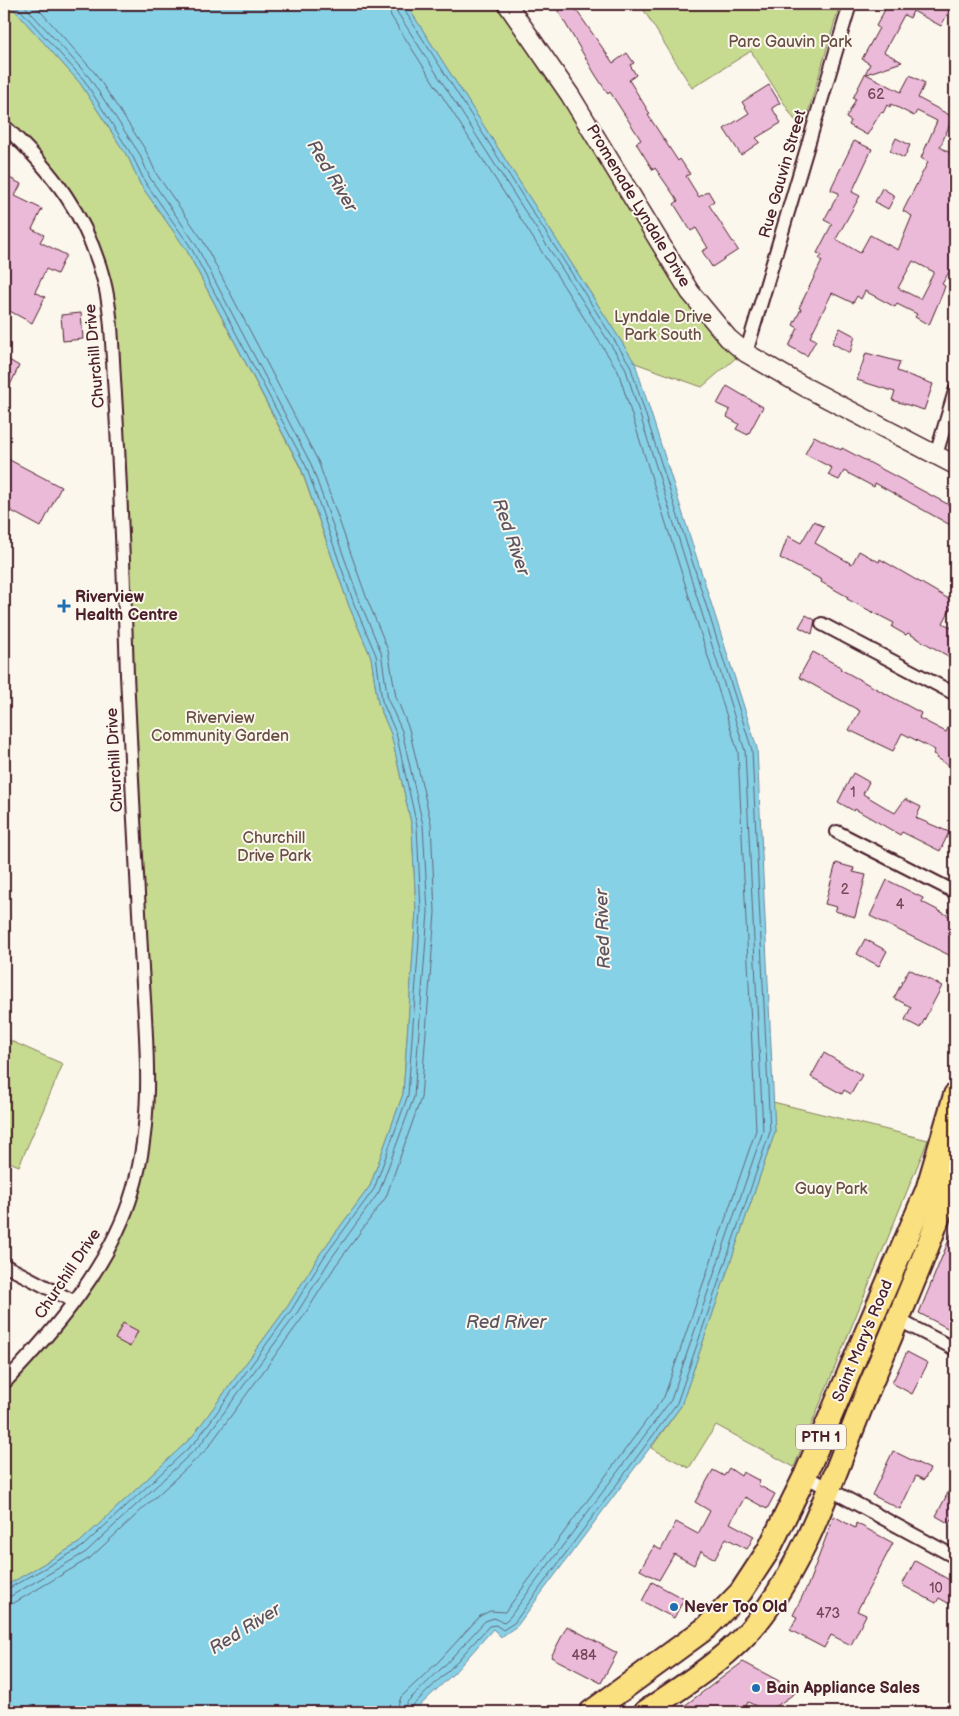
<svg xmlns="http://www.w3.org/2000/svg" width="959" height="1716" viewBox="0 0 959 1716" font-family="'Balsamiq Sans',sans-serif">
  <style>
    .green { fill: #c6db90; stroke: #887d5e }
    .water { fill: #87d1e7; stroke: #6f8a9c }
    .lines { fill: none; stroke-linecap: round; stroke-linejoin: round }
    .shore { stroke: #626676; stroke-width: 1 }
    .building { fill: #ecbad9; stroke: #4a1f2b; fill-rule: evenodd }
    .street-casing { stroke: #4a1f2b; stroke-width: 16 }
    .secondary-casing { stroke: #4a1f2b; stroke-width: 21 }
    .highway-casing { stroke: #4a1f2b; stroke-width: 26 }
    .street { stroke: #fbf7ec; stroke-width: 12 }
    .secondary { stroke: #fbf7ec; stroke-width: 18 }
    .highway { stroke: #fbe080; stroke-width: 22 }
    .poi-dot { fill: #1f6fb2; stroke: #fbf7ec; stroke-width: 2 }
    .labels { text-anchor: middle; dominant-baseline: central; stroke-width: 4; stroke-linejoin: round; paint-order: stroke }
    .number-label { font-size: 14px; fill: #724656 }
    .shield { fill: #fbf7ec; stroke: #7f6065; stroke-width: 1 }
    .shield-label { font-size: 15px; font-weight: bold; fill: #4a1f2b }
    .park-label { font-size: 16px; fill: #694e44; stroke: #fbf7ec }
    .street-label { font-size: 16px; fill: #4a1f2b; stroke: #fbf7ec }
    .poi-label { font-size: 16px; font-weight: bold; fill: #4a1f2b; stroke: #fbf7ec; text-anchor: start }
    .water-label { font-size: 18px; font-style: italic; fill: #5c5463; stroke: #fbf7ec }
  </style>
  <rect width="100%" height="100%" fill="#fbf7ec"/>
  <filter id="ink" filterUnits="userSpaceOnUse"><feTurbulence type="fractalNoise" baseFrequency=".02" numOctaves="2"/><feDisplacementMap in="SourceGraphic" scale="10" xChannelSelector="R" yChannelSelector="G"/><feConvolveMatrix kernelMatrix="1 2 1 2 8 2 1 2 1" color-interpolation-filters="sRGB"/></filter>
  <g filter="url(#ink)">
    <g class="green">
      <polygon points="4,4 9,4 80,83 129,159 140,184 186,249 301,469 349,606 371,657 378,703 391,734 412,827 416,911 403,1094 370,1186 320,1254 288,1306 192,1437 79,1543 4,1587 4,1383 49,1331 118,1227 145,1132 105,284 77,210 4,126"/>
      <polygon points="406,4 505,4 690,292 745,350 702,387 635,363"/>
      <polygon points="640,4 840,4 805,123 802,125 794,119 751,51 692,88"/>
      <polygon points="4,1038 63,1064 19,1166 4,1160"/>
      <polygon points="773,1102 928,1140 794,1467 716,1425 689,1468 651,1448 681,1406 775,1132"/>
    </g>
    <polygon class="water" points="9,4 406,4 635,363 757,748 775,1132 681,1406 517,1626 501,1637 493,1629 453,1674 413,1712 4,1712 4,1587 79,1543 192,1437 288,1306 320,1254 370,1186 403,1094 416,911 412,827 391,734 378,703 371,657 349,606 301,468 186,249 140,184 129,159 80,83"/>
    <g class="lines">
      <g class="shore">
        <polyline points="388,4 391,16 618,371 738,752 756,1130 664,1397 505,1612 490,1611 480,1616 439,1661 401,1697 396,1712"/>
        <polyline points="395,4 397,12 625,367 745,751 763,1131 671,1400 509,1618 504,1622 494,1618 485,1621 444,1666 407,1702 403,1712"/>
        <polyline points="402,4 403,8 630,365 752,750 770,1132 677,1403 514,1623 503,1630 496,1625 489,1626 449,1670 411,1707 410,1712"/>
        <polyline points="4,1591 82,1547 196,1441 292,1309 324,1257 374,1189 408,1095 421,911 417,826 396,733 382,701 376,655 354,604 306,466 190,246 145,182 133,157 84,80 15,4"/>
        <polyline points="4,1598 11,1596 86,1552 200,1445 297,1313 330,1260 379,1192 414,1097 428,912 423,825 402,731 388,700 381,652 360,602 311,464 195,243 150,178 139,153 89,77 23,4"/>
        <polyline points="4,1605 14,1603 90,1558 206,1450 303,1317 336,1265 386,1197 421,1098 435,912 431,823 409,729 396,697 388,650 367,599 318,461 202,239 157,175 145,149 95,73 34,4"/>
      </g>
    </g>
    <g class="building">
      <polygon points="554,4 572,4 613,63 627,53 634,63 630,65 636,75 629,80 650,114 648,115 678,161 680,159 690,174 686,176 699,197 708,191 714,201 709,205 738,250 712,267 702,251 708,248 696,228 691,231 674,204 678,201 655,168 653,170 636,143 641,140 610,92 608,94 595,74"/>
      <path d="M883,4H953L941,26L913,11L910,18L904,15L884,52L902,62L866,74L901,92L910,75L925,83L918,98L953,117L940,147L955,156V262L942,284L945,286L943,292L929,325L915,317L917,314L897,304L895,307L865,291L861,299L857,296L853,303L832,293L810,337L816,340L807,356L789,346L798,328L793,325L801,309L799,308L822,261L819,259L822,255L817,253L832,224L824,220L839,193L831,190L832,186L854,141L872,149L852,192L860,196L836,239L860,253L870,235L898,250L912,216L903,211L928,162L921,158L937,121L917,111L914,116L891,104L890,107L887,105L883,113L881,112L867,135L849,125L851,121L846,118L856,99L853,98L870,64L862,59L879,28L876,26L887,6ZM913,261L934,272L920,299L898,288Z"/>
      <polygon points="769,85 780,103 772,108 781,123 756,138 760,142 741,155 724,129 749,113 742,102"/>
      <polygon points="896,138 910,145 904,158 890,151"/>
      <polygon points="4,175 21,184 15,196 42,209 32,229 44,235 40,242 66,255 57,274 46,269 35,292 45,297 32,323 4,308"/>
      <polygon points="882,188 895,196 888,209 875,202"/>
      <polygon points="81,313 83,339 63,341 61,315"/>
      <polygon points="840,328 855,336 850,353 832,343"/>
      <polygon points="866,353 900,362 897,371 933,384 924,410 892,400 895,392 857,380"/>
      <polygon points="4,357 19,366 4,398"/>
      <polygon points="727,386 763,407 748,435 736,429 739,424 727,417 730,410 717,404"/>
      <polygon points="814,436 841,450 842,448 955,508 955,519 952,526 875,483 874,487 844,471 839,480 828,475 832,468 805,454"/>
      <polygon points="4,457 61,487 41,527 4,507"/>
      <polygon points="814,521 824,527 815,543 852,564 859,551 879,562 880,559 954,602 943,623 955,630 955,660 908,633 906,635 892,627 894,623 847,599 848,597 821,582 822,580 780,558 788,536 801,543"/>
      <polygon points="806,615 815,620 812,634 799,627"/>
      <polygon points="813,652 841,667 840,669 921,713 919,718 946,732 955,714 955,769 936,758 937,756 933,754 935,750 902,733 893,751 849,730 860,711 799,677"/>
      <polygon points="853,773 869,782 863,794 895,813 905,799 921,807 916,818 949,832 940,851 902,832 900,835 855,809 854,811 838,802"/>
      <polygon points="836,863 854,868 853,872 866,875 855,917 835,911 837,907 825,904"/>
      <polygon points="887,880 923,898 922,902 955,919 955,958 870,916"/>
      <polygon points="865,939 887,951 879,966 857,954"/>
      <polygon points="909,969 942,986 920,1028 905,1020 911,1007 894,998"/>
      <polygon points="824,1053 862,1075 851,1094 844,1090 842,1094 811,1077"/>
      <polygon points="955,1225 955,1332 919,1313"/>
      <polygon points="123,1323 138,1331 130,1347 115,1339"/>
      <polygon points="907,1352 928,1363 912,1394 892,1383"/>
      <polygon points="893,1451 930,1469 924,1480 916,1476 900,1509 872,1495"/>
      <polygon points="729,1468 741,1476 743,1472 760,1481 758,1485 775,1494 767,1509 745,1497 730,1523 754,1536 747,1549 726,1538 715,1559 701,1551 694,1565 674,1554 659,1580 640,1570 654,1546 661,1550 676,1522 698,1534 710,1511 695,1502 713,1470 724,1476"/>
      <polygon points="955,1479 955,1513 950,1524 936,1516"/>
      <polygon points="834,1516 855,1528 856,1523 893,1543 857,1611 866,1615 851,1645 831,1635 824,1648 790,1630 797,1617 793,1615 808,1585"/>
      <polygon points="915,1561 955,1583 955,1607 939,1598 936,1603 902,1585"/>
      <polygon points="652,1582 684,1599 674,1618 642,1601"/>
      <polygon points="567,1626 617,1653 601,1683 551,1657"/>
      <polygon points="743,1662 798,1691 768,1712 748,1702 743,1712 676,1712"/>
    </g>
    <g class="lines">
      <g class="street-casing">
        <g id="street">
          <path d="M4,126C53,171 87,216 104,281C113,317 112,357 115,394C121,488 124,582 127,675C131,767 136,858 141,950C145,1029 156,1112 133,1190C112,1263 56,1329 4,1383"/>
          <polyline points="746,353 850,4"/>
          <polyline points="936,455 955,391"/>
          <polyline points="822,624 955,694"/>
          <polyline points="837,832 955,892"/>
          <polyline points="4,1265 73,1301"/>
          <polyline points="893,1317 955,1349"/>
          <polyline points="805,1476 955,1557"/>
        </g>
      </g>
      <g class="secondary-casing">
        <polyline id="secondary" points="507,4 570,95 690,292 728,338 746,353 805,387 955,465"/>
      </g>
      <g class="highway-casing">
        <g id="highway">
          <polyline points="591,1712 706,1628 741,1592 768,1551 805,1476 927,1190 955,1095"/>
          <path d="M645,1712C684,1685 727,1659 757,1622C806,1561 833,1477 862,1405C894,1327 930,1249 955,1169"/>
        </g>
      </g>
      <use href="#street" class="street"/>
      <use href="#secondary" class="secondary"/>
      <use href="#highway" class="highway"/>
    </g>
  </g>
  <g class="poi-dot">
    <path d="M61.5 598.5h5v5h5v5h-5v5h-5v-5h-5v-5h5z"/>
    <circle cx="674" cy="1607" r="5"/>
    <circle cx="756" cy="1688" r="5"/>
  </g>
  <g class="labels">
    <g class="number-label">
      <text x="876" y="94">62</text>
      <text x="853" y="792">1</text>
      <text x="845" y="889">2</text>
      <text x="900" y="904">4</text>
      <text x="936" y="1588">10</text>
      <text x="828" y="1613">473</text>
      <text x="584" y="1655">484</text>
    </g>
    <rect class="shield" x="796" y="1424.5" width="50" height="25" rx="4"/>
    <g class="shield-label">
      <text x="821" y="1437">PTH 1</text>
    </g>
    <g class="park-label">
      <text x="790" y="42">Parc Gauvin Park</text>
      <text x="663" y="317">Lyndale Drive<tspan x="663" dy="18">Park South</tspan></text>
      <text x="220" y="718">Riverview<tspan x="220" dy="18">Community Garden</tspan></text>
      <text x="274" y="838">Churchill<tspan x="274" dy="18">Drive Park</tspan></text>
      <text x="831" y="1189">Guay Park</text>
    </g>
    <g class="street-label">
      <text transform="translate(783 174) rotate(-74)">Rue Gauvin Street</text>
      <text transform="translate(638 206) rotate(59)">Promenade Lyndale Drive</text>
      <text transform="translate(95 356) rotate(-95)">Churchill Drive</text>
      <text transform="translate(115 760) rotate(-93)">Churchill Drive</text>
      <text transform="translate(68 1274) rotate(-56)">Churchill Drive</text>
      <text transform="translate(863 1341) rotate(-67)">Saint Mary's Road</text>
    </g>
    <g class="poi-label">
      <text x="75" y="597">Riverview<tspan x="75" dy="18">Health Centre</tspan></text>
      <text x="684" y="1607">Never Too Old</text>
      <text x="766" y="1688">Bain Appliance Sales</text>
    </g>
    <g class="water-label">
      <text transform="translate(332 176) rotate(59)">Red River</text>
      <text transform="translate(511 537) rotate(71)">Red River</text>
      <text transform="translate(603 929) rotate(-92)">Red River</text>
      <text x="506" y="1322">Red River</text>
      <text transform="translate(245 1629) rotate(-32)">Red River</text>
    </g>
  </g>
  <rect width="959" height="1716" fill="none" stroke="#fbf7ec" stroke-width="20"/>
  <rect x="10" y="10" width="939" height="1696" fill="none" stroke="#4a1f2b" stroke-width="2" filter="url(#ink)"/>
</svg>
